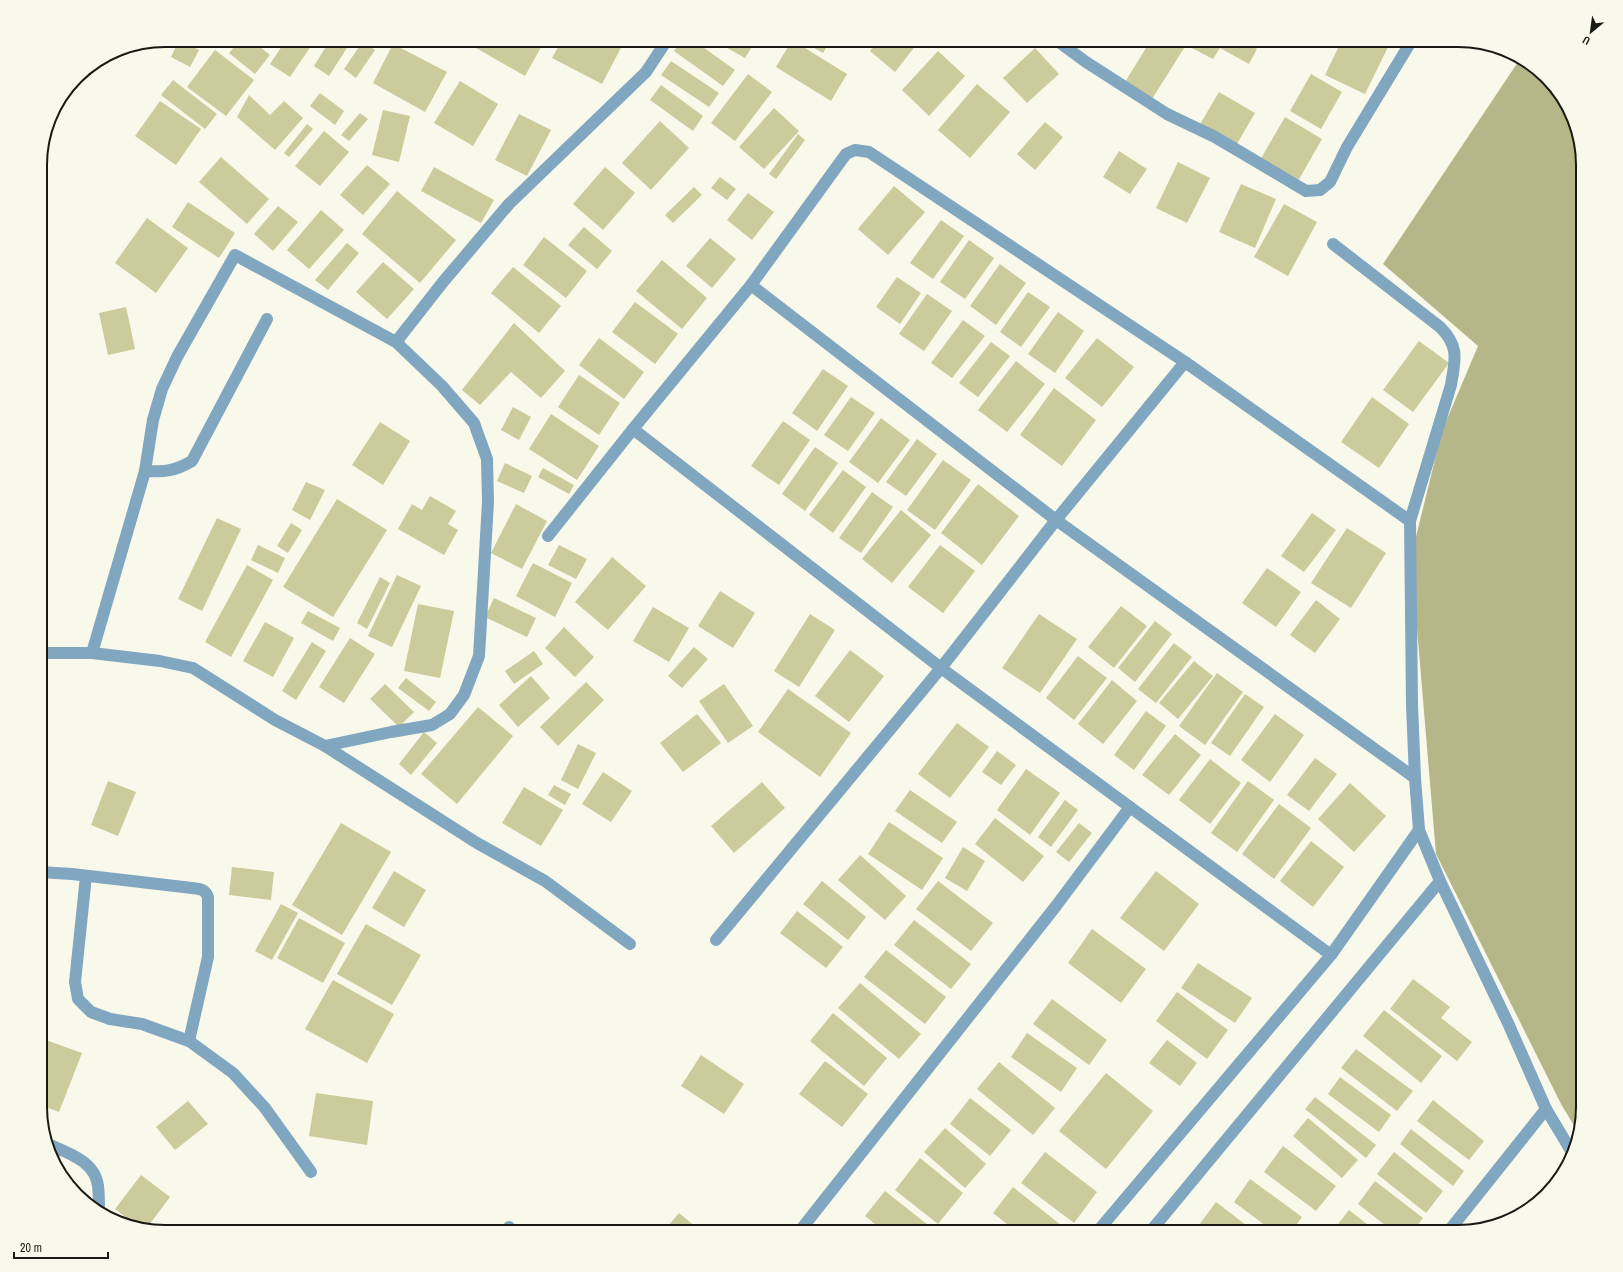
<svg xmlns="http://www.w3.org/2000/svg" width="1623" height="1272" viewBox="0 0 1623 1272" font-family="'Archivo Narrow',sans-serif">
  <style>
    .forest { fill: #b6b788 }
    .building { fill: #cbcb9c }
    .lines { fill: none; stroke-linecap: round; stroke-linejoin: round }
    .street { stroke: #81a6c0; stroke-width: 12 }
    .rim { fill: none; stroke: #1a1a15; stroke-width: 2 }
  </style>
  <rect width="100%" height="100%" fill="#f9f9eb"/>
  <polygon class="forest" points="1520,59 1540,71 1570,110 1583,165 1583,1107 1579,1134 1561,1104 1436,854 1411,557 1442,431 1478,346 1383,264"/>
  <g class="building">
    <polygon points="179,40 199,50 190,67 171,57"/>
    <polygon points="240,40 252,40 270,55 255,74 229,53"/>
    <polygon points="286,40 315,40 290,77 270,64"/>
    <polygon points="330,40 352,40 329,76 314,66"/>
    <polygon points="462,40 545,40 525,76"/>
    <polygon points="562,40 625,40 602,84 552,58"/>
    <polygon points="682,40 693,40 735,70 723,86 674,51"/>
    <polygon points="713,40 756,40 745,58"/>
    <polygon points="792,40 847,74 831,101 776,67"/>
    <polygon points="800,40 831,40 823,53"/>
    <polygon points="847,40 864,40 860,47"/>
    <polygon points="879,40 920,40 895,72 870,51"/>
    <polygon points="1151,40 1242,40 1257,49 1249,64 1220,48 1213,59 1186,45 1152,99 1125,82"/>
    <polygon points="1342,40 1383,40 1390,43 1365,94 1325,75"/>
    <polygon points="363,41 375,50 356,78 344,69"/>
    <polygon points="393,44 447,72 425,112 373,83"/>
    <polygon points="1035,48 1059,74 1027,103 1003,78"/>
    <polygon points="215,50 254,80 226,116 187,87"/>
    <polygon points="938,51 965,76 929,116 902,90"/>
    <polygon points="671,61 719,93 709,107 661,75"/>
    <polygon points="748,74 772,92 735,141 711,123"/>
    <polygon points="1311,74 1342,92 1321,129 1290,111"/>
    <polygon points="173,80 217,114 205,129 161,95"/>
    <polygon points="460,81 498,104 473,146 434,123"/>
    <polygon points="977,84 1010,112 970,158 938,130"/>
    <polygon points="661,85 703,116 693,131 650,100"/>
    <polygon points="1219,92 1255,113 1235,147 1199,126"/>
    <polygon points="320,93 344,111 335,125 310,106"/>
    <polygon points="249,95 270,115 284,101 303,118 275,150 237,117"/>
    <polygon points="160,101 201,129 176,165 135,136"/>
    <polygon points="774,108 799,131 764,169 739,147"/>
    <polygon points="383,110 410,116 399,162 372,155"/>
    <polygon points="360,113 368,119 349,141 341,135"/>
    <polygon points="519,114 551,130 527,176 495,160"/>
    <polygon points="1285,117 1322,139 1298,181 1260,160"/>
    <polygon points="660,121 689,148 651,190 622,163"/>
    <polygon points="1045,122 1063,137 1035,170 1017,154"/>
    <polygon points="307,124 313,129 289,157 284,153"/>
    <polygon points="324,131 349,152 320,186 295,166"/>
    <polygon points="798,134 805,140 776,179 769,174"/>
    <polygon points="1119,151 1147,169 1130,194 1103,177"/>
    <polygon points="221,157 269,199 247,224 199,182"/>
    <polygon points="1178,162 1210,178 1187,223 1156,208"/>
    <polygon points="367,165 390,184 363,215 340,195"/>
    <polygon points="434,167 494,200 481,223 421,191"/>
    <polygon points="605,167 635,193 603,230 573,204"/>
    <polygon points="720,177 736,189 727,200 711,188"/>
    <polygon points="1241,184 1276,199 1255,248 1219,232"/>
    <polygon points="894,186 925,212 888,255 858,229"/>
    <polygon points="694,187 702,195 673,223 665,215"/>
    <polygon points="397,191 456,240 420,283 362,234"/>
    <polygon points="748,193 774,212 752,240 727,220"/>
    <polygon points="188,202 235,233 219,258 172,227"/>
    <polygon points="1284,204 1317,222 1288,276 1254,257"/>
    <polygon points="278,206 298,222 273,251 254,234"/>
    <polygon points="321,210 344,230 309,269 287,250"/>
    <polygon points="147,218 188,248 156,293 115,263"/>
    <polygon points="941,220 964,236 933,279 910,263"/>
    <polygon points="584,227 612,251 597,269 568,245"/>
    <polygon points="544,237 587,271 566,298 523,265"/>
    <polygon points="710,238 736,259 712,288 686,266"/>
    <polygon points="969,240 994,258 965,299 940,282"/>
    <polygon points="347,243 359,253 328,290 315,280"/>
    <polygon points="662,260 707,298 682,329 636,291"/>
    <polygon points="383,262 414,289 387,319 356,292"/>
    <polygon points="1000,264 1026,283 996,325 970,306"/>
    <polygon points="513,267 561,306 539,333 491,293"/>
    <polygon points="897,277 921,293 900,324 876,307"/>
    <polygon points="1028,292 1050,307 1021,347 1000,332"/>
    <polygon points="927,294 952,311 924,351 899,334"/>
    <polygon points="635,302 678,334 655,364 612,332"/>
    <polygon points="126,307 135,349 108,355 99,313"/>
    <polygon points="1058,312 1084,331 1055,373 1028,354"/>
    <polygon points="963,320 985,336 952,378 931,363"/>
    <polygon points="514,323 565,371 541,398 511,372 480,405 462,390"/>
    <polygon points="599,338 644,372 624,399 579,365"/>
    <polygon points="1097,338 1134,367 1102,407 1065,378"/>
    <polygon points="1419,341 1449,363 1413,412 1383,390"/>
    <polygon points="991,342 1010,356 978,397 959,383"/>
    <polygon points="1016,361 1045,384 1007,432 978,410"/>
    <polygon points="823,369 848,386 817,431 792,413"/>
    <polygon points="579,375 620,403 599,435 558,407"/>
    <polygon points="1054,388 1096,420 1062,466 1020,435"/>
    <polygon points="851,397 875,413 848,451 824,435"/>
    <polygon points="1372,397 1409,424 1379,468 1341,442"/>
    <polygon points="513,407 531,417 519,440 501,430"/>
    <polygon points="551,414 599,446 577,480 529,449"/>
    <polygon points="881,418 910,440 878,483 849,462"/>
    <polygon points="783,421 810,440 779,485 751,466"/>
    <polygon points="380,422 410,441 383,485 352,465"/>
    <polygon points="917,439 937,454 906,496 886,482"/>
    <polygon points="815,447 838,463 805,511 782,494"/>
    <polygon points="943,460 971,480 935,530 907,510"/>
    <polygon points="505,463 532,476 524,493 497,481"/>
    <polygon points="543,468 574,485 569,494 538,477"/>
    <polygon points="843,470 866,487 833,533 809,515"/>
    <polygon points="306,482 325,490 310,520 292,510"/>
    <polygon points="978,484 1019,516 982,565 941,533"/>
    <polygon points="872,492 893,507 861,553 839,538"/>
    <polygon points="430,496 456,511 448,524 458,530 444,555 398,529 412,504 422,510"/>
    <polygon points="337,499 387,530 333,617 283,587"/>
    <polygon points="516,504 547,521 522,569 491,553"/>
    <polygon points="901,510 931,535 892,583 862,559"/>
    <polygon points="1312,513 1336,530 1304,572 1281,556"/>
    <polygon points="217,518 241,529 202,611 178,599"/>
    <polygon points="291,523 302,530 288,553 277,546"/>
    <polygon points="1347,528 1386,553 1351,608 1311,583"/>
    <polygon points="258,545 285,558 278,573 251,560"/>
    <polygon points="559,545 587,559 576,579 548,565"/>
    <polygon points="940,545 975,571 943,613 908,587"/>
    <polygon points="612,557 646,586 608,630 575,602"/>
    <polygon points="533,563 572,583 555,617 516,596"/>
    <polygon points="247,565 273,580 231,657 205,642"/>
    <polygon points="1267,568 1301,592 1276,627 1242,603"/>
    <polygon points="397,575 421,586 392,647 368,636"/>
    <polygon points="380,577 390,583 367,629 357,623"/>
    <polygon points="720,591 755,613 733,648 698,626"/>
    <polygon points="494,598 536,618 527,637 485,617"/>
    <polygon points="1316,600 1340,619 1315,653 1290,635"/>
    <polygon points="418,604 454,611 440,678 404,671"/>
    <polygon points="1121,606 1147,626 1114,668 1088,647"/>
    <polygon points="653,607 689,628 669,662 633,641"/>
    <polygon points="308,611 340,628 333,641 301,623"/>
    <polygon points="810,614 835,630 799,687 774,671"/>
    <polygon points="1039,614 1077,639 1040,693 1002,668"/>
    <polygon points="1155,621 1172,634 1135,682 1118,668"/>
    <polygon points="265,622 294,638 273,677 243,661"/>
    <polygon points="564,627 594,657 575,677 545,648"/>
    <polygon points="350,638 375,654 344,703 319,687"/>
    <polygon points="312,642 326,651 296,700 282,691"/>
    <polygon points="1174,643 1192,657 1156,703 1138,689"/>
    <polygon points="694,647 708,659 682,688 668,676"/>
    <polygon points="850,650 884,676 849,722 815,696"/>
    <polygon points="534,651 543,664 514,684 505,671"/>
    <polygon points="1078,656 1107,678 1074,720 1046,698"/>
    <polygon points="1194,661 1213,676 1178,719 1159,703"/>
    <polygon points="1217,673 1243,692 1205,745 1179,726"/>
    <polygon points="531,676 550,698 518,727 499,705"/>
    <polygon points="406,678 436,702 429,711 398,688"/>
    <polygon points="1112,680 1137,701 1103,744 1078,724"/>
    <polygon points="586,682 604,700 558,746 540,727"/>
    <polygon points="385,684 414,712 399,727 370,699"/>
    <polygon points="724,684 753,726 728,743 699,701"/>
    <polygon points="788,689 851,733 820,777 758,732"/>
    <polygon points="1245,694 1264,707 1230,756 1211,743"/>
    <polygon points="478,707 513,736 457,804 421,774"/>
    <polygon points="1146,711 1166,726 1134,770 1114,755"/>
    <polygon points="697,714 721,743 683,772 660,743"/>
    <polygon points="1275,714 1304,735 1270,782 1241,760"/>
    <polygon points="957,723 989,747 950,798 918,774"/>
    <polygon points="424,732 437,743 411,775 399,764"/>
    <polygon points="1175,734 1201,755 1169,795 1142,775"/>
    <polygon points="578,744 596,753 578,789 561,780"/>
    <polygon points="997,751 1016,765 1001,785 982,772"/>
    <polygon points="1315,758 1337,774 1309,811 1287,795"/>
    <polygon points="1210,759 1241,783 1210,824 1179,800"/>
    <polygon points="1026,769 1060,793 1030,835 997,810"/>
    <polygon points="603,772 632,791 611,822 582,804"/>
    <polygon points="108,781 136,792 118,836 91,825"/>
    <polygon points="1248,781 1274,800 1237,852 1211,833"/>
    <polygon points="762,782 785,808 734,853 711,826"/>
    <polygon points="1350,783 1386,816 1354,852 1318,819"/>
    <polygon points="554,785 571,794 565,805 548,795"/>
    <polygon points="524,787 563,810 541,846 502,823"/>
    <polygon points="910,790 957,822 942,843 895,811"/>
    <polygon points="1065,800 1078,810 1051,847 1038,837"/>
    <polygon points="1279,804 1311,828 1274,879 1242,854"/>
    <polygon points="995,818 1044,856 1023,882 975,844"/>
    <polygon points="889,822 943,858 922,890 868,854"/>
    <polygon points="341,823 391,852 342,935 292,905"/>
    <polygon points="1079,823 1092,833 1069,862 1056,852"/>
    <polygon points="1311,841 1344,867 1313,907 1280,881"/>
    <polygon points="963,847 985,861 967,891 945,878"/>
    <polygon points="860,855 906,896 885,920 838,880"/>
    <polygon points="232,867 274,872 271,900 229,895"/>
    <polygon points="394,871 426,890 404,927 372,908"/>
    <polygon points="1156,871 1199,904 1164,951 1120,918"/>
    <polygon points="822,881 866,917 848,940 803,904"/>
    <polygon points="938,881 993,923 971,951 916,909"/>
    <polygon points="281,904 298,913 272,960 255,951"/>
    <polygon points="797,911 843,947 826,968 780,933"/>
    <polygon points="299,918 345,943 323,983 277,958"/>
    <polygon points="914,920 971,964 951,989 894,945"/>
    <polygon points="366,924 421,955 392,1005 337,974"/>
    <polygon points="1092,929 1146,969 1121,1003 1068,963"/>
    <polygon points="886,950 946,997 925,1024 864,977"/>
    <polygon points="1198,963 1252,998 1235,1023 1181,988"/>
    <polygon points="1413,979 1450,1007 1441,1018 1472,1042 1457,1061 1390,1009"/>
    <polygon points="333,980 394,1014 367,1063 305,1029"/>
    <polygon points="860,983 921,1034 899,1059 838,1008"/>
    <polygon points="1177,992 1228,1030 1207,1059 1156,1021"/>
    <polygon points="1052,999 1107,1040 1089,1065 1033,1024"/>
    <polygon points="1384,1010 1442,1056 1421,1083 1363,1036"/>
    <polygon points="833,1013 887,1058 864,1086 810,1041"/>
    <polygon points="1027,1033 1077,1068 1061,1092 1011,1057"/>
    <polygon points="40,1038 82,1053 59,1112 40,1105"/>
    <polygon points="1167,1040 1197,1063 1180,1086 1149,1063"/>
    <polygon points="1356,1049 1413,1091 1397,1111 1341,1068"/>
    <polygon points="701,1055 744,1084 724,1114 681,1086"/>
    <polygon points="825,1061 868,1094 842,1127 799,1094"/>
    <polygon points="999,1062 1055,1108 1033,1135 977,1089"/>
    <polygon points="1106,1073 1153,1111 1106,1169 1059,1131"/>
    <polygon points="1340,1077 1391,1115 1379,1132 1328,1094"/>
    <polygon points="316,1093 373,1101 367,1145 309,1136"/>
    <polygon points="1315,1097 1376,1145 1366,1158 1305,1109"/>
    <polygon points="970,1098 1011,1130 990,1156 950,1124"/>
    <polygon points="1433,1100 1484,1141 1469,1160 1417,1121"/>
    <polygon points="188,1101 208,1124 175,1150 156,1127"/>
    <polygon points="1308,1118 1358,1160 1342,1178 1293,1136"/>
    <polygon points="945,1128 986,1164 965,1188 924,1152"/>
    <polygon points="1411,1129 1464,1171 1453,1186 1400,1144"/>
    <polygon points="1283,1146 1336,1186 1316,1211 1264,1172"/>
    <polygon points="50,1150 61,1154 56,1167 53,1163"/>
    <polygon points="1045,1152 1097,1192 1074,1223 1021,1183"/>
    <polygon points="1394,1152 1443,1191 1426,1213 1377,1174"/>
    <polygon points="920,1158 963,1193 938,1224 895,1190"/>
    <polygon points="141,1175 170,1197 146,1229 140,1228 115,1209"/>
    <polygon points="1250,1179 1302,1217 1291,1232 1274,1232 1234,1202"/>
    <polygon points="1375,1181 1423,1218 1412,1232 1394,1232 1358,1204"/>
    <polygon points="1013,1187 1061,1225 1056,1232 1017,1232 993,1213"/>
    <polygon points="885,1191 933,1229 930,1232 885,1232 865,1216"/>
    <polygon points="1216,1202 1255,1232 1208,1232 1199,1225"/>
    <polygon points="1349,1210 1377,1232 1340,1232 1335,1228"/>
    <polygon points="679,1213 702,1232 663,1232"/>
  </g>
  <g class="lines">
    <g class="street">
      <polyline points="1056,40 1086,62 1167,114 1215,137 1306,191 1320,190 1330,182 1347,147 1412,40"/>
      <path d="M1333,244L1440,327C1460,347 1455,360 1451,385L1410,521L1412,705L1415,778L1419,830L1440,881L1508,1023L1546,1109L1573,1154"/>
      <polyline points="751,285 1056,520 1415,778"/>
      <polyline points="633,429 941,668 1331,955"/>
      <path d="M145,471C165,472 175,471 192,461L267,319"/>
      <polyline points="548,536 633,429 751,285 846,154 855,150 869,152 1185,362 1410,521"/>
      <polyline points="40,653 92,653 160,661 193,668 275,720 325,746 477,843 545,881 630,944"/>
      <polyline points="92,653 145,471 153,420 162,389 177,357 235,255 396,342"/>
      <polyline points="325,746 391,732 432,725 450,714 464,695 479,656 488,502 487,459 474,423 442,386 396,342 443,282 509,204 646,72 667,40"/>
      <path d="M40,872L72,874L192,888C200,889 205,889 208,897V957L189,1041"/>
      <polyline points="86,876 75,982 78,999 91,1012 110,1019 142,1024 189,1041 233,1073 265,1108 311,1172"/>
      <polyline points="716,940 941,668 1056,520 1185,362"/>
      <path d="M48,1144C68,1153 95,1161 98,1186C99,1194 99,1202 99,1211"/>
      <polyline points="506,1232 509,1227"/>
      <polyline points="799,1232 1056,906 1130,807"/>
      <polyline points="1097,1232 1331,955 1419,830"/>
      <polyline points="1150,1232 1440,881"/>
      <polyline points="1448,1232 1546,1109"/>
    </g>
  </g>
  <path d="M0 0H1623V1272H0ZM165 47H1458A118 118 0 0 1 1576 165V1107A118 118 0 0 1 1458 1225H165A118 118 0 0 1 47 1107V165A118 118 0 0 1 165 47Z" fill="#f9f9eb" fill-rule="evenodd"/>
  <path class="rim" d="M165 47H1458A118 118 0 0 1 1576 165V1107A118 118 0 0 1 1458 1225H165A118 118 0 0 1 47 1107V165A118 118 0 0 1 165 47Z"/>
  <g transform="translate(1591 32) rotate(209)" stroke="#f9f9eb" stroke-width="3" paint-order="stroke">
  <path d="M0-3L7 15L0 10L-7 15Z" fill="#1a1a15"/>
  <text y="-6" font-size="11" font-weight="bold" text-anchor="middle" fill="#1a1a15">U</text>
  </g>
  <path d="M14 1252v6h94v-6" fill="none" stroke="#1a1a15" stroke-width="2"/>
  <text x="20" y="1252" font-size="12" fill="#1a1a15" stroke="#f9f9eb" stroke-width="3" paint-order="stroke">20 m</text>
</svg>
